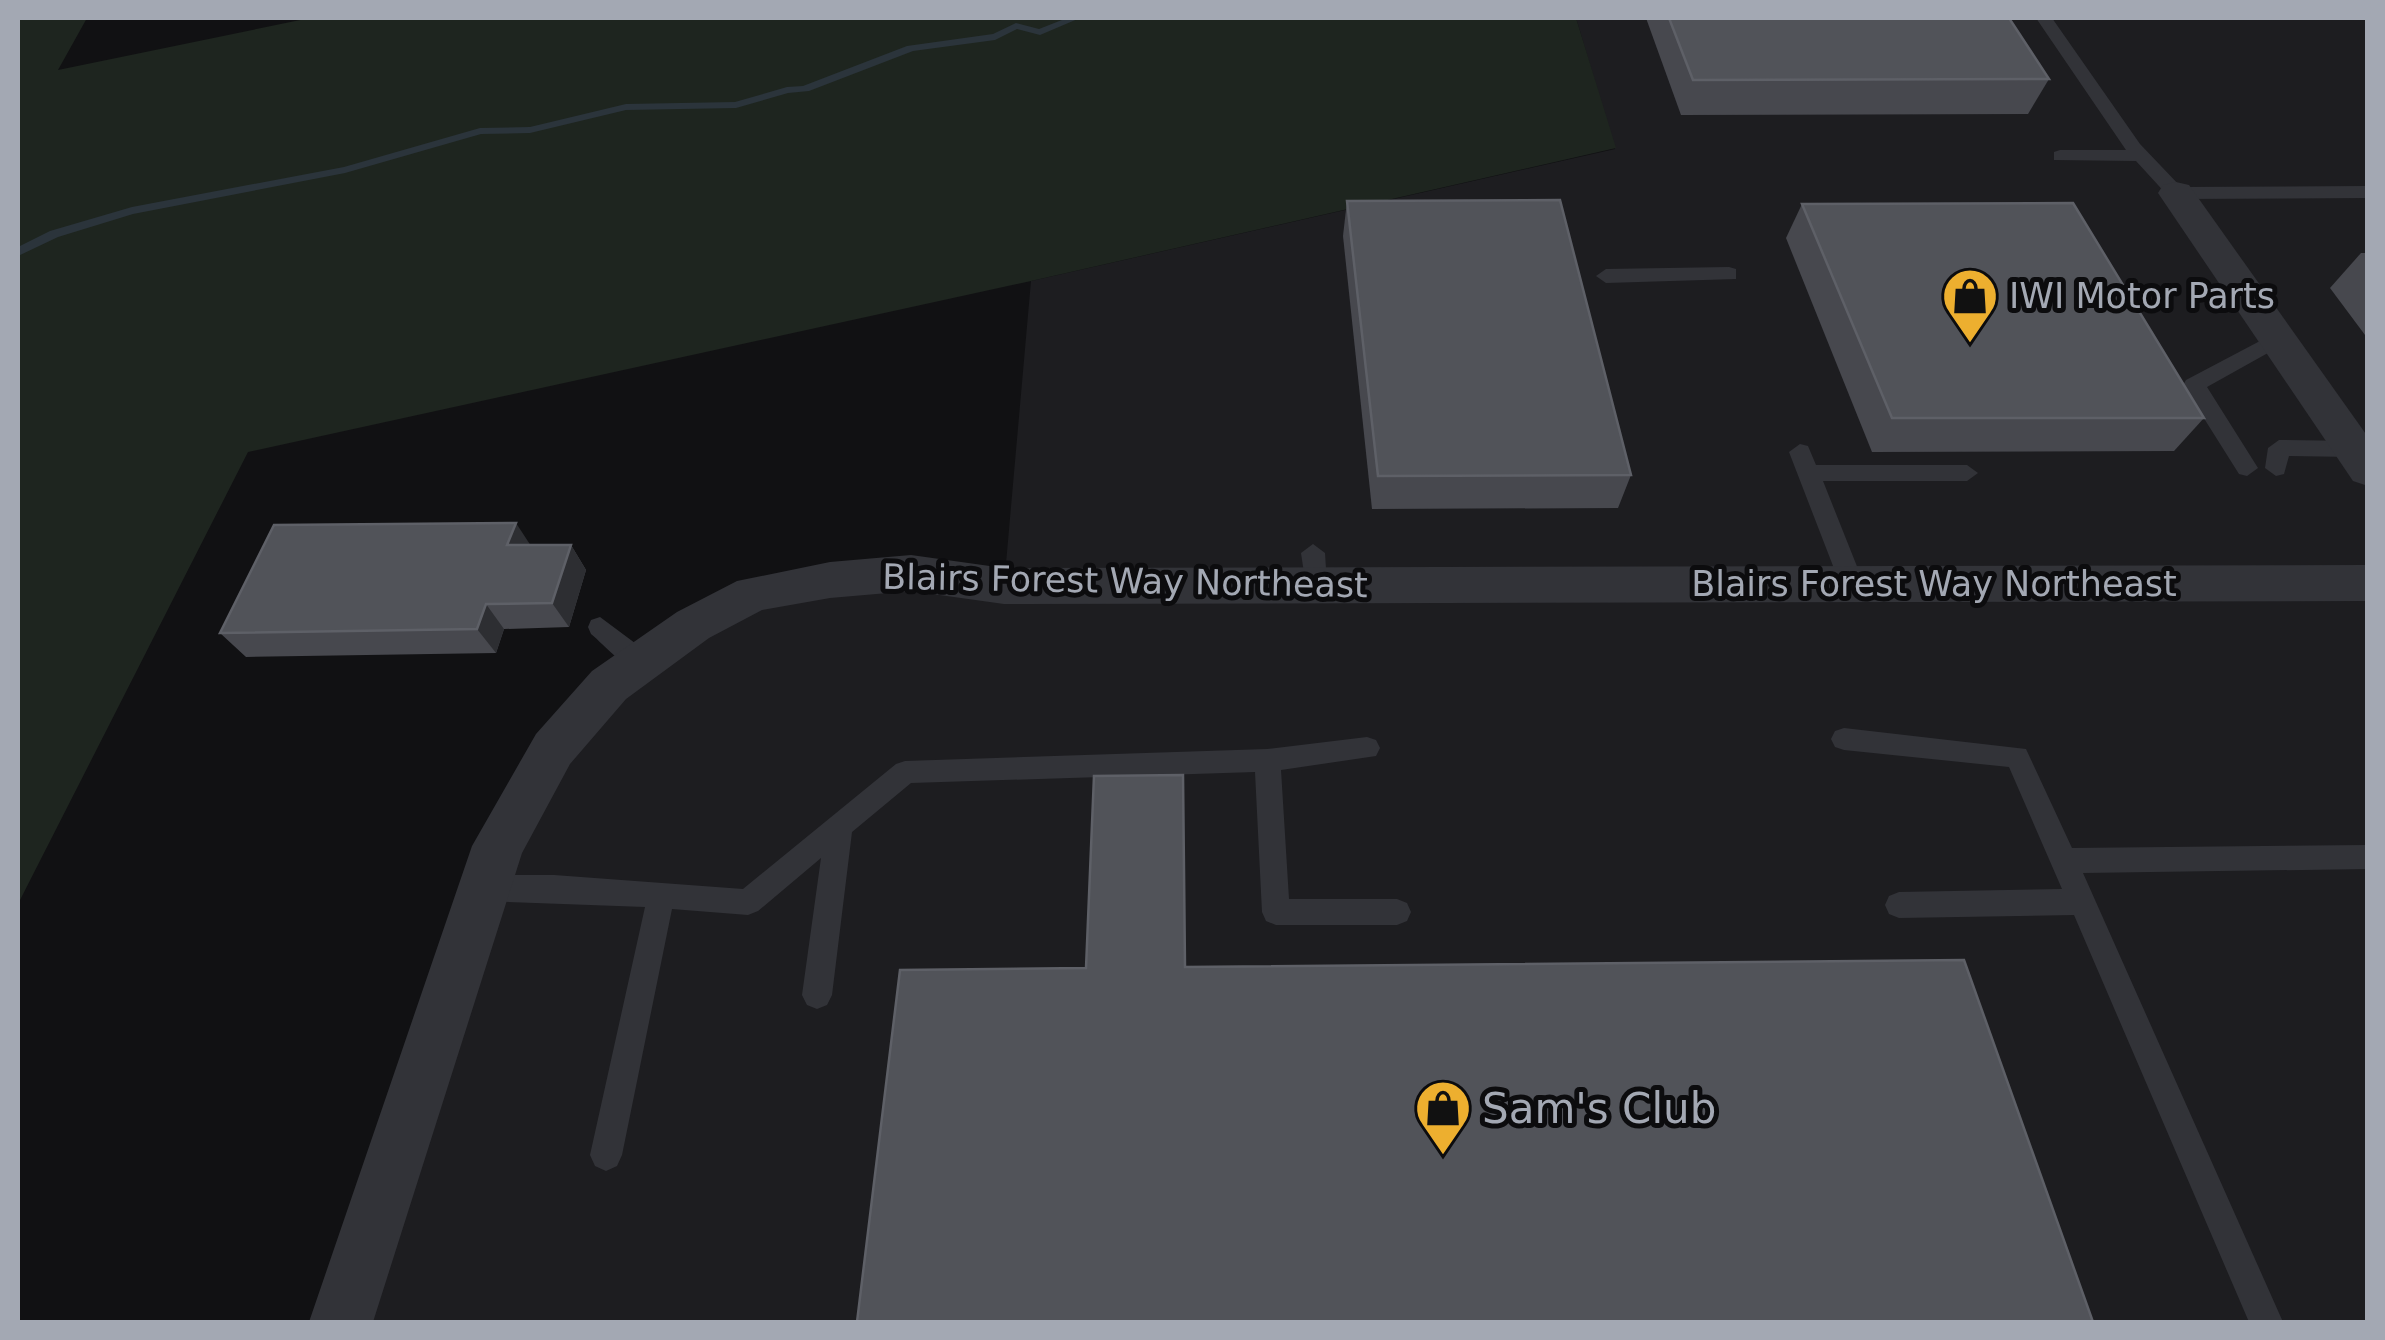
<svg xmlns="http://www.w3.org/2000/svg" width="2385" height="1340" viewBox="0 0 2385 1340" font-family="'DejaVu Sans',sans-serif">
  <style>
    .built { fill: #1d1d20 }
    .green { fill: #1e251f }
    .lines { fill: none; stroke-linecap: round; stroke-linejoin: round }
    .stream { fill: #2b343b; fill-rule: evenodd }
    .lane { fill: #323338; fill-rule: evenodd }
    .street { fill: #323338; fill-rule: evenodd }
    .wall { fill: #47484e }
    .shaded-wall { fill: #2d2e32 }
    .building { fill: #515359; stroke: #5e6067; stroke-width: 2.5 }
    .labels { text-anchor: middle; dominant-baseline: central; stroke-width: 10; stroke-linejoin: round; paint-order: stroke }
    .poi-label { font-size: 35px; fill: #a3a8b3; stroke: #0c0c0e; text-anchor: start }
    .street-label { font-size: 35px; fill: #a3a8b3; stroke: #0c0c0e }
    .near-poi-label { font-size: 42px; fill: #a3a8b3; stroke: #0c0c0e; text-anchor: start }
  </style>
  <rect width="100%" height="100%" fill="#111113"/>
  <polygon class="built" points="1576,18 2367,18 2367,1322 341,1322 498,846 553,749 753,594 1004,586 1031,281 1615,149"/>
  <polygon class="green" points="18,18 87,18 58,70 310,18 1576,18 1616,148 1031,281 248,452 18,904"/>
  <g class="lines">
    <polygon class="stream" points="1067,18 1080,18 1040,35 1017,29 995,40 913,51 809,91 788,93 736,108 626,110 530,133 481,134 345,173 133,214 58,237 18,256 18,247 50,231 132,207 344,167 480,128 530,127 626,104 735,102 787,87 803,86 907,46 993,34 1016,23 1039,29"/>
    <g class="lane">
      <polygon points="2036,18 2052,18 2140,144 2181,187 2368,186 2368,198 2176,199 2169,197 2136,161 2054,160 2054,152 2060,150 2126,150"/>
      <polygon points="1729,267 1736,269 1736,279 1606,283 1596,276 1606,269"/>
      <polygon points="2277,332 2284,334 2287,339 2284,344 2207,387 2258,468 2247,476 2239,474 2183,385 2186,380"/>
      <polygon points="2279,440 2353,441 2364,449 2353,457 2289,456 2284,474 2276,476 2265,468 2268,448"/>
      <polygon points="1800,444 1808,446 1816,465 1967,465 1978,473 1967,481 1823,481 1864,584 1860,591 1844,591 1840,584 1789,452"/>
      <polygon points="1313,544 1325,553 1327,586 1323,593 1307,593 1301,553"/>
      <path d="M600,617L651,655L654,662L651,669C630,677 607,647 591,634L588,627L591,620Z"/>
      <polygon points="1844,728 2026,749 2072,848 2368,845 2368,869 2083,873 2283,1322 2249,1322 2074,915 1899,918 1889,914 1885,905 1889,896 1899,892 2062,889 2009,767 1844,750 1835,747 1831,739 1835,731"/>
      <polygon points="1367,737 1376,740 1380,748 1376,756 1281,770 1289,899 1397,899 1407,903 1411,912 1407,921 1397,925 1276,925 1266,921 1262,912 1255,772 911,783 852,832 832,995 827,1005 817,1009 807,1005 802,995 821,858 758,911 748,915 672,909 622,1155 617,1166 606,1171 595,1166 590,1155 645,907 484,901 474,897 470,888 474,879 484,875 554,875 743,889 896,764 905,761 1267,749"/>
    </g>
    <g class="street">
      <polygon points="2176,182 2189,185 2368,437 2368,486 2353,481 2158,193 2163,185"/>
      <polygon points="911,555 1004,568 2368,565 2368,601 1004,604 911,591 830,598 762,610 709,638 626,699 570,764 522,853 373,1322 309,1322 472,846 536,734 592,671 677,612 737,581 830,562"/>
    </g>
  </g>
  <g class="wall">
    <polygon points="1646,18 2009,18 2049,79 2028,114 1681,115"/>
    <polygon points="1347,201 1631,475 1618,508 1372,509 1343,236"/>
    <polygon points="1802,204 2204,418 2174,451 1872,452 1786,238"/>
    <polygon points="2361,253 2368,253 2368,339 2330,288"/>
    <polygon points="531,545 571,545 586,570 569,627 504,629 496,653 246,657 220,633"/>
  </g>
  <g class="shaded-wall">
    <polygon points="516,523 533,549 507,545"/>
    <polygon points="571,545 586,570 569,627 552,603"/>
    <polygon points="486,604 504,629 496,653 477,629"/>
  </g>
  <g class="building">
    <polygon points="1669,18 2009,18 2049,79 1693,80"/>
    <polygon points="1560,200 1631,475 1378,476 1347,201"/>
    <polygon points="2073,203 2204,418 1892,418 1802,204"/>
    <polygon points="516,523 507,545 571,545 552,603 486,604 477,629 220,633 274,525"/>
    <polygon points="1183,775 1185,967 1964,960 2093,1322 857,1322 900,970 1086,968 1094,776"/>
  </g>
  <defs>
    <g id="shop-pin" transform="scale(2.875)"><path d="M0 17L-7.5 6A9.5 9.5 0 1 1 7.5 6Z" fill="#edaf2f" stroke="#0c0c0e"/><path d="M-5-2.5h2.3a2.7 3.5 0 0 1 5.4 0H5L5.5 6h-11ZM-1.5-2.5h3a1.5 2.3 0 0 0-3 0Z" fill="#111"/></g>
  </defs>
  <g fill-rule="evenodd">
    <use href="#shop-pin" x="1970" y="296"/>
    <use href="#shop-pin" x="1443" y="1108"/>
  </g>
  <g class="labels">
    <g class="poi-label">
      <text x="2009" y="296">IWI Motor Parts</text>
    </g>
    <g class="street-label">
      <text transform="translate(1125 581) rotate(1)">Blairs Forest Way Northeast</text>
      <text x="1934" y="584">Blairs Forest Way Northeast</text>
    </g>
    <g class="near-poi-label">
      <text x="1482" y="1108">Sam's Club</text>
    </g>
  </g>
  <rect width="2385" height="1340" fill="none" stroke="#a3a8b3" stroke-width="40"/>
</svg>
